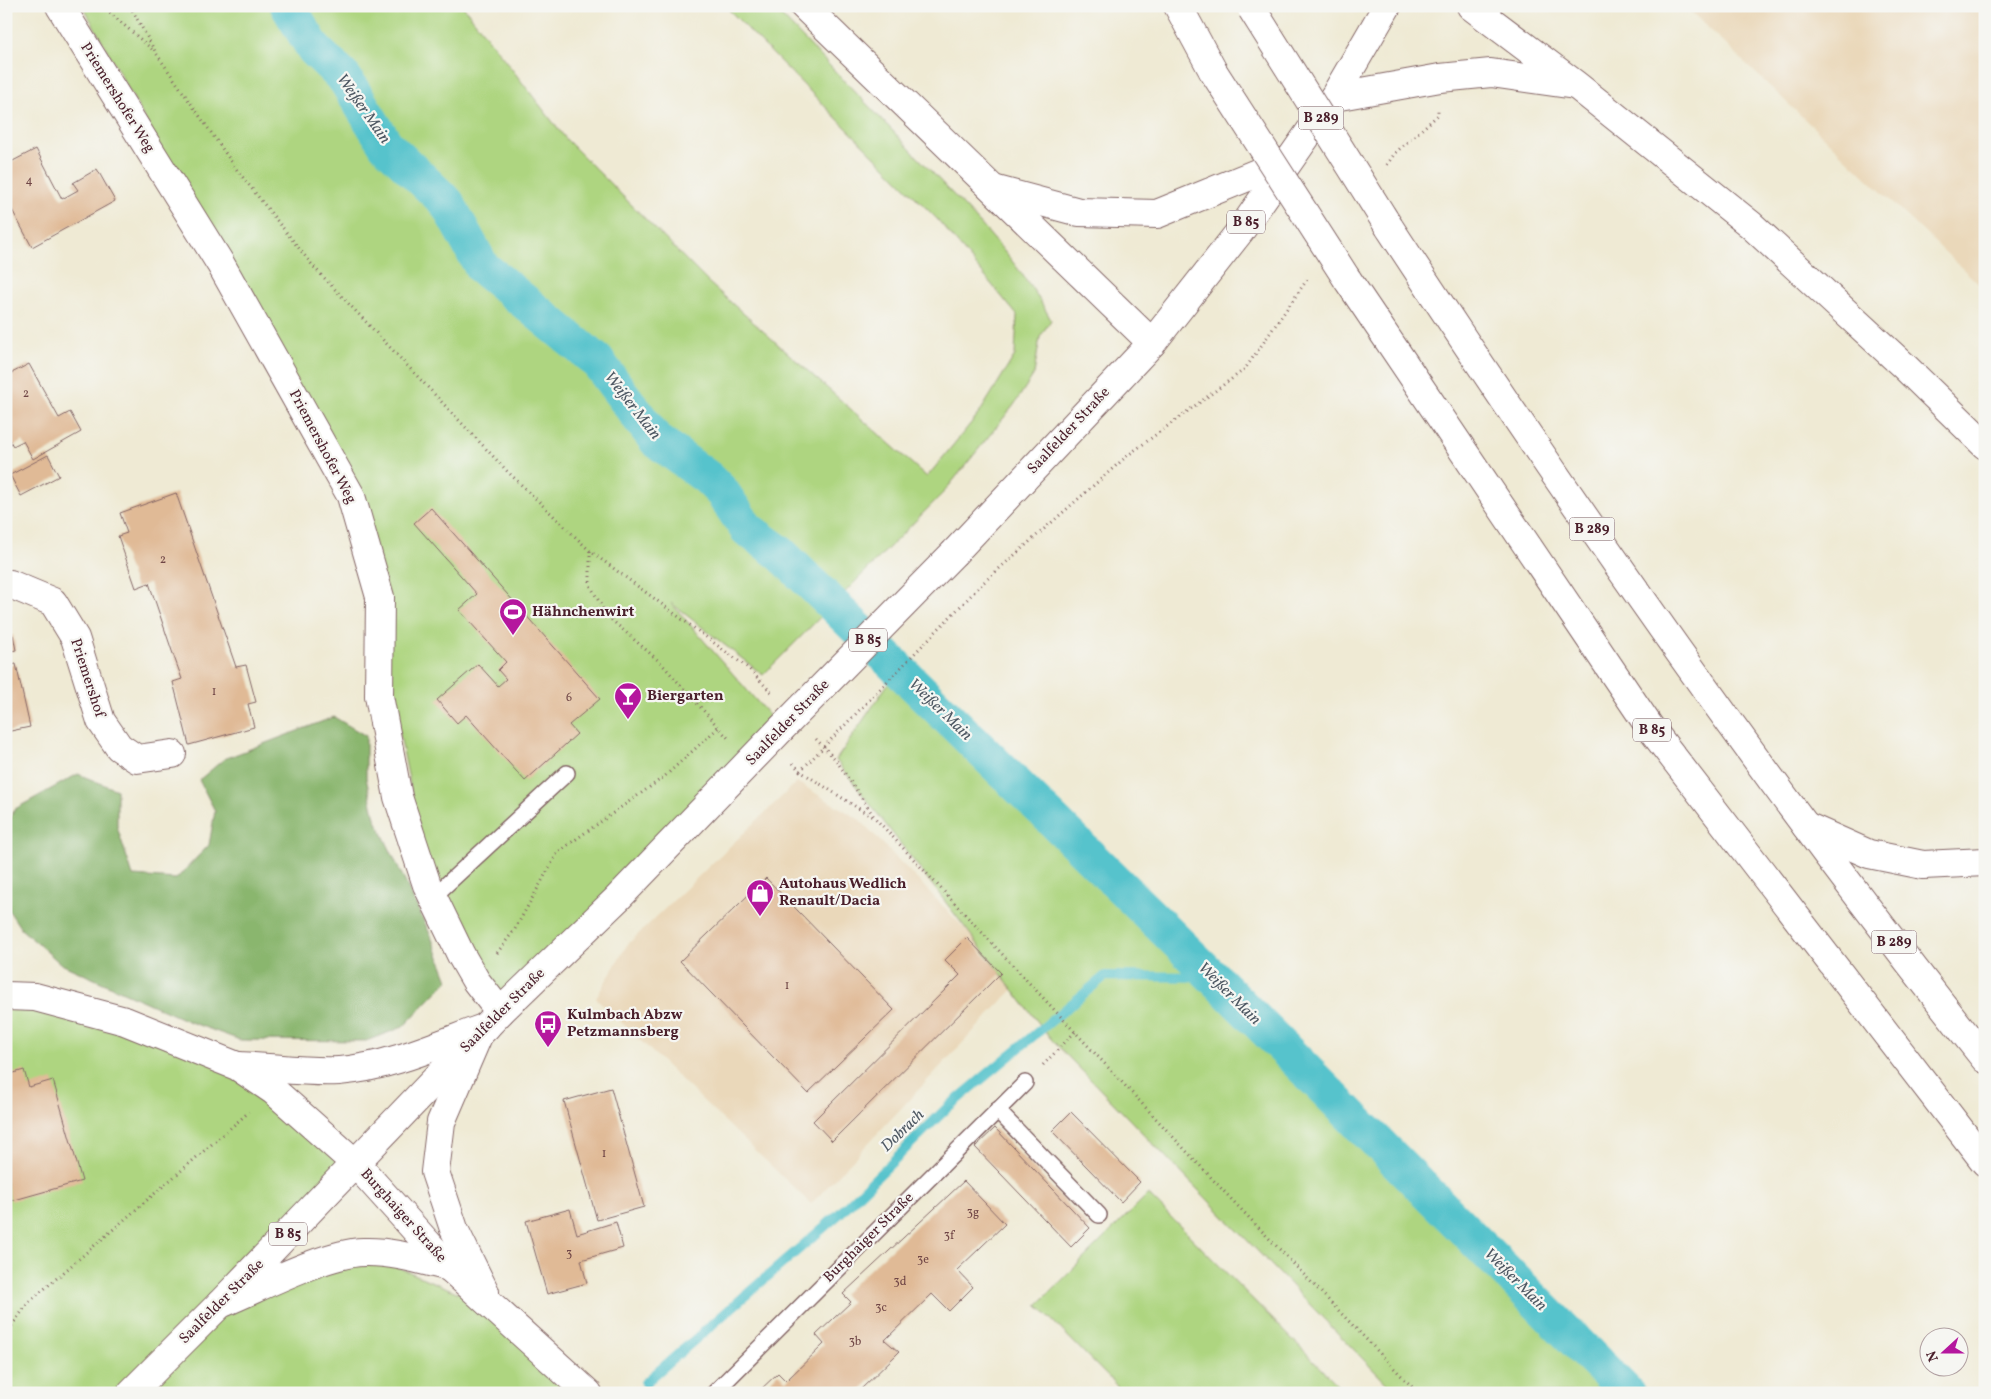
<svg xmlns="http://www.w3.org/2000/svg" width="1991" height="1399" viewBox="0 0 1991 1399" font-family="Vollkorn,serif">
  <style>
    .built { fill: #ead8ba }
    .green { fill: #aed580; stroke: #7c7a56 }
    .forest { fill: #8ab66e; stroke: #6a6a4c }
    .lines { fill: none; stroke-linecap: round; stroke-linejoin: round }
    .stream { stroke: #56c3cc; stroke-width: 10 }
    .canal { stroke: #56c3cc; stroke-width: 36 }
    .building { fill: #e0ba96 }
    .lane-casing { stroke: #846666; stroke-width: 18 }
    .street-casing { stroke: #846666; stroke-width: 30 }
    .secondary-casing { stroke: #846666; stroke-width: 30 }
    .primary-casing { stroke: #846666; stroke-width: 30 }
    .highway-casing { stroke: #846666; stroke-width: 30 }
    .path { stroke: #846666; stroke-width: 3; stroke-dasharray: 1 4; stroke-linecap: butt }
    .lane { stroke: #fff; stroke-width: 15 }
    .street { stroke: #fff; stroke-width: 28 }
    .secondary { stroke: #fff; stroke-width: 28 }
    .primary { stroke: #fff; stroke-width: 28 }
    .highway { stroke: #fff; stroke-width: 28 }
    .primary-bridge-casing { stroke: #846666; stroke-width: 30; stroke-linecap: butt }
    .highway-bridge-casing { stroke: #846666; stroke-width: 30; stroke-linecap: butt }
    .path-bridge { stroke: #846666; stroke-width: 3; stroke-dasharray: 1 4; stroke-linecap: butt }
    .primary-bridge { stroke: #fff; stroke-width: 28 }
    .highway-bridge { stroke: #fff; stroke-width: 28 }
    .labels { text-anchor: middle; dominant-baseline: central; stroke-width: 4.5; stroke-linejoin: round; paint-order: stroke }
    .number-label { font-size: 12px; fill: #704646 }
    .shield { fill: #f6f6f2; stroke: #7e6067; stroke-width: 1 }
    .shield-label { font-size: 14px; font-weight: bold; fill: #4a1f2b }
    .street-label { font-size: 15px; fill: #4a1f2b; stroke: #f6f6f2 }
    .poi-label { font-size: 15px; font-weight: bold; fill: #4a1f2b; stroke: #f6f6f2; text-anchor: start }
    .water-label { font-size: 16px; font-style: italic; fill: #4e5863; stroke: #f6f6f2 }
  </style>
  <rect width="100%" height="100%" fill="#f6f6f2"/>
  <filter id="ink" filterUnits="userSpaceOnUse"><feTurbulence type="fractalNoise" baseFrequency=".02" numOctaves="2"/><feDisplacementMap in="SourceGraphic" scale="10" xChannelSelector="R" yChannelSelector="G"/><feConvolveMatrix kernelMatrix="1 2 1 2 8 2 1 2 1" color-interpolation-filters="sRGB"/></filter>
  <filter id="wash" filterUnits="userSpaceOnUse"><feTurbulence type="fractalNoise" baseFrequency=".0096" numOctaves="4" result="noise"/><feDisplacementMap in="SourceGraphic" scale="20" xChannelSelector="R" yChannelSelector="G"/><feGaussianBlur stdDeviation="1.12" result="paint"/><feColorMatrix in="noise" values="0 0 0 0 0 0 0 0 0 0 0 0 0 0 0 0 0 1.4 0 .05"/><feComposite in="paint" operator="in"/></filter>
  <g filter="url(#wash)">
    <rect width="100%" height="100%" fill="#efead4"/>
    <g class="built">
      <polygon points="1685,6 1985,6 1985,290"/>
      <polygon points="797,782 860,820 1018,984 811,1204 596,998 627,945"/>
    </g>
    <g class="green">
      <path d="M83,6H463L566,139L708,282L927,477L980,412L1015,355L1017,315L938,220L725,6H772C825,61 878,115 930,170C973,216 1021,263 1051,320L1040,337L1034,374L1014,405L944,492L763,675L671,603L781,729L500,1012L433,897L351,496Z"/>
      <polygon points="894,675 1616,1393 1396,1393 1051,1039 836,760"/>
      <polygon points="6,999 237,1066 356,1164 235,1298 362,1252 492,1307 588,1393 6,1393"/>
      <polygon points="1148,1194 1346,1393 1124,1393 1037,1305"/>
    </g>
    <polygon class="forest" points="334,717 366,736 366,778 375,818 430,934 448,980 403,1027 366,1041 240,1040 190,1022 61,964 21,929 6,906 6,825 15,809 78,774 117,790 117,827 133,876 176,879 209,845 215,811 199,780 224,759"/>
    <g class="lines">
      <polyline class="stream" points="645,1383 838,1215 947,1108 1105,976 1213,977"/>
      <polyline class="canal" points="288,6 314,49 345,79 386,145 447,203 482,267 597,361 656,440 708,478 722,492 747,529 780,553 1213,977 1627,1393"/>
    </g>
    <g id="blocks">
      <g class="building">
        <polygon points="36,149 62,199 78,190 73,183 97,169 115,201 32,247 10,206 6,208 6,158 9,163"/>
        <polygon points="29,364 59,418 70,412 81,432 33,459 23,441 13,446 6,434 6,376"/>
        <polygon points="48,455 59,476 21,496 10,475"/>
        <polygon points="176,493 236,667 246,665 256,702 248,704 254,727 189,745 173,682 182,679 172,651 149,583 136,588 118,536 127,533 120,513"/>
        <polygon points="431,508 600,699 569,725 577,734 525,781 466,715 457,723 437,700 478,664 498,686 506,679 498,670 506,662 459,610 477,594 414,523"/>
        <polygon points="13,635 16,650 6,652 6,636"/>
        <polygon points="16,664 30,727 6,732 6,666"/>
        <polygon points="766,878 894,1010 808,1093 680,961"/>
        <polygon points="967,938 1001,973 832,1141 813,1121 960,975 945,960"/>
        <polygon points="24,1070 29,1087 53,1080 82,1181 11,1201 6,1182 6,1088 11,1086 7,1075"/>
        <polygon points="611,1088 644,1207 597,1220 564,1101"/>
        <polygon points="1071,1112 1140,1182 1121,1202 1052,1131"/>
        <polygon points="995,1128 1090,1228 1071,1247 975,1147"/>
        <polygon points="964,1181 1005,1224 957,1270 973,1287 949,1311 932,1294 885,1340 899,1352 857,1393 757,1393 778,1373 786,1381 824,1344 816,1335 851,1302 843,1294"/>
        <polygon points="570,1209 577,1234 616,1222 623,1248 581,1260 587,1283 547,1294 526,1221"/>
      </g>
    </g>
  </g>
  <g filter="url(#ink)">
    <use href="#blocks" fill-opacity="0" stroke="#846666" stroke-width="1"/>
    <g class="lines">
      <g class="lane-casing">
        <g id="lane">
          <polyline points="433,897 567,773"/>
          <polyline points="997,1110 1099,1215"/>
          <polyline points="714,1393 1025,1083"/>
        </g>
      </g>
      <g class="street-casing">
        <g id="street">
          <polyline points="60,6 220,263 351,496 380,597 379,696 398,797 427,885 461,955 476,981 500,1012"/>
          <polyline points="6,585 10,584 53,602 75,638 101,721 119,747 137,759 172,754"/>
          <polyline points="6,996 35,997 125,1021 237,1066 274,1091 356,1164"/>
          <path d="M239,1066C271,1067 306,1073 339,1071C390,1067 439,1044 486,1027"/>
        </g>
      </g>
      <g class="secondary-casing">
        <g id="secondary">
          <polyline points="478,1036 441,1122 435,1172 454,1229 485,1292"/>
          <polyline points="356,1164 449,1267 588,1393"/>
          <path d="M220,1304C257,1289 325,1253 363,1252C393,1251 421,1260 449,1267"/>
        </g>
      </g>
      <g class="primary-casing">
        <g id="primary">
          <polyline points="955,552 1152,343 1241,230 1334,97 1387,6"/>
          <polyline points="131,1393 220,1304 500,1012 617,899 781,729"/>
        </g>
      </g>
      <g class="highway-casing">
        <g id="highway">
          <polyline points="804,6 1152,343"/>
          <polyline points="1178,6 1213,71"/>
          <polyline points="1471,6 1576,85 1751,225 1904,366 1985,445"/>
          <polyline points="1334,97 1440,78 1491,73 1575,85"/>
          <polyline points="997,190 1079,212 1157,214 1289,160"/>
          <path d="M1389,227C1576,512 1772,792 1985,1059"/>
          <polyline points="1347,279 1649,726 1985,1162"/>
          <polyline points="1806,826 1869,854 1923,865 1985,862"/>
        </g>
      </g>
      <g class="path">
        <polyline points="102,6 154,51"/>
        <polyline points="130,6 156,53 237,170 313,266 507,471 590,551 748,668 772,693"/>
        <polyline points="1387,165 1395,153 1438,115 1438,110"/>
        <polyline points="590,551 590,585 607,616 660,662 728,738"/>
        <polyline points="984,582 1127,456 1245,369 1309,277"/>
        <polyline points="816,739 836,760 875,818 1233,1201 1418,1393"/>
        <polyline points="793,763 800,771 872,817"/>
        <polyline points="800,771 810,761"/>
        <polyline points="497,953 515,929 558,852 664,777 719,727"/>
        <polyline points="1043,1065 1075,1032"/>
        <polyline points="6,1334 28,1303 249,1112"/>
      </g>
      <use href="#lane" class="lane"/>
      <use href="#street" class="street"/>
      <use href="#secondary" class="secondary"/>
      <use href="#primary" class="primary"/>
      <use href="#highway" class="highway"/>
      <g class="primary-bridge-casing">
        <polyline id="primary-bridge" points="781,729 955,552"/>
      </g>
      <g class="highway-bridge-casing">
        <g id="highway-bridge">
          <polyline points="1252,9 1389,227"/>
          <polyline points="1213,71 1347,279"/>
        </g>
      </g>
      <polyline class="path-bridge" points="810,761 984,582"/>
      <use href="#primary-bridge" class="primary-bridge"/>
      <use href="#highway-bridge" class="highway-bridge"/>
    </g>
  </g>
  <defs>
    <g id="stadium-pin" transform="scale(1.4375)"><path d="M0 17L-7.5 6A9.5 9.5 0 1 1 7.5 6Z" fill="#b5179e" stroke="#f6f6f2"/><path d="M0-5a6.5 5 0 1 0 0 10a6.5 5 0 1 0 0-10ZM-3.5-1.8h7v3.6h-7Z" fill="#fff"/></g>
    <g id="bar-pin" transform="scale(1.4375)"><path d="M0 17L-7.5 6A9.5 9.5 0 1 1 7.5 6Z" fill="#b5179e" stroke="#f6f6f2"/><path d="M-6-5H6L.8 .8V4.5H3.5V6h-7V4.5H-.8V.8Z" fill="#fff"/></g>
    <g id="shop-pin" transform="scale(1.4375)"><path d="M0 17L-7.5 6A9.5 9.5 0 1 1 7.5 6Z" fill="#b5179e" stroke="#f6f6f2"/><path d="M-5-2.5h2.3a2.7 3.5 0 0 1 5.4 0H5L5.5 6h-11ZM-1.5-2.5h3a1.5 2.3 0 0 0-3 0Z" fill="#fff"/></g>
    <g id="bus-pin" transform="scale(1.4375)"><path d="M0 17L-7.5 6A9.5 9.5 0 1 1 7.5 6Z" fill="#b5179e" stroke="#f6f6f2"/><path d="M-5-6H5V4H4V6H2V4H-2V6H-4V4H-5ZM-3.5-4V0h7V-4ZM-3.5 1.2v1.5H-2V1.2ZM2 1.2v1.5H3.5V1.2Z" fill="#fff"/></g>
  </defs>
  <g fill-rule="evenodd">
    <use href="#stadium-pin" x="513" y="612"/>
    <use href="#bar-pin" x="628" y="696"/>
    <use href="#shop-pin" x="760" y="893"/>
    <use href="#bus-pin" x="548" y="1024"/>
  </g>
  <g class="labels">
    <g class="number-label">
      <text x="29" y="181">4</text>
      <text x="26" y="394">2</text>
      <text x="163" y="560">2</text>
      <text x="214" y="692">1</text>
      <text x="569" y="698">6</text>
      <text x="787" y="986">1</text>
      <text x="604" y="1154">1</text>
      <text x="973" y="1213">3g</text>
      <text x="949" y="1236">3f</text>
      <text x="569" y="1254">3</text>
      <text x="923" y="1260">3e</text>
      <text x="900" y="1282">3d</text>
      <text x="881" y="1308">3c</text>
      <text x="855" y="1342">3b</text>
    </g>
    <g class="shield">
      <rect x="1298.5" y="106.5" width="45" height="23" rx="4"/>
      <rect x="1227" y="210.5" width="38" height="23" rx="4"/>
      <rect x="1569.5" y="517.5" width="45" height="23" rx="4"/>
      <rect x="849" y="628.5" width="38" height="23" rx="4"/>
      <rect x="1633" y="718.5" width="38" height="23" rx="4"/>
      <rect x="1871.5" y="930.5" width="45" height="23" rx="4"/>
      <rect x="269" y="1222.5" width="38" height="23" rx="4"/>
    </g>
    <g class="shield-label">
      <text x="1321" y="118">B 289</text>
      <text x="1246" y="222">B 85</text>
      <text x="1592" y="529">B 289</text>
      <text x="868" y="640">B 85</text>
      <text x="1652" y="730">B 85</text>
      <text x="1894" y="942">B 289</text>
      <text x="288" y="1234">B 85</text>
    </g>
    <g class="street-label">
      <text transform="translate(117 98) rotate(58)">Priemershofer Weg</text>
      <text transform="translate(1069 431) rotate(-47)">Saalfelder Straße</text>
      <text transform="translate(322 447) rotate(62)">Priemershofer Weg</text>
      <text transform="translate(87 678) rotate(72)">Priemershof</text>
      <text transform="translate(788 723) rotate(-46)">Saalfelder Straße</text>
      <text transform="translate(503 1011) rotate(-45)">Saalfelder Straße</text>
      <text transform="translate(403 1216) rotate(48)">Burghaiger Straße</text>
      <text transform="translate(869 1238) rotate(-45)">Burghaiger Straße</text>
      <text transform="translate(222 1302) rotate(-45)">Saalfelder Straße</text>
    </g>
    <g class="poi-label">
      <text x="532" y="612">Hähnchenwirt</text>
      <text x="647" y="696">Biergarten</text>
      <text x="779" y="884">Autohaus Wedlich<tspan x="779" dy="17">Renault/Dacia</tspan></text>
      <text x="567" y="1015">Kulmbach Abzw<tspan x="567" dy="17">Petzmannsberg</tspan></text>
    </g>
    <g class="water-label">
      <text transform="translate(363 109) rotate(55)">Weißer Main</text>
      <text transform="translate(632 406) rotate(52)">Weißer Main</text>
      <text transform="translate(940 710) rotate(44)">Weißer Main</text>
      <text transform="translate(1229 994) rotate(45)">Weißer Main</text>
      <text transform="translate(903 1131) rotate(-44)">Dobrach</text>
      <text transform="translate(1515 1280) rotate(45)">Weißer Main</text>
    </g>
  </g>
  <rect width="1991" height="1399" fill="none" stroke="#f6f6f2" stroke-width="25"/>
  <g transform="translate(1944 1352) rotate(249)"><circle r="24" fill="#f6f6f2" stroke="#b1a0a2"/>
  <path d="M0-4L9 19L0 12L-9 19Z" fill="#b5179e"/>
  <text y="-8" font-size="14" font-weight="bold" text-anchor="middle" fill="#4a1f2b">N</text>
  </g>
</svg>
